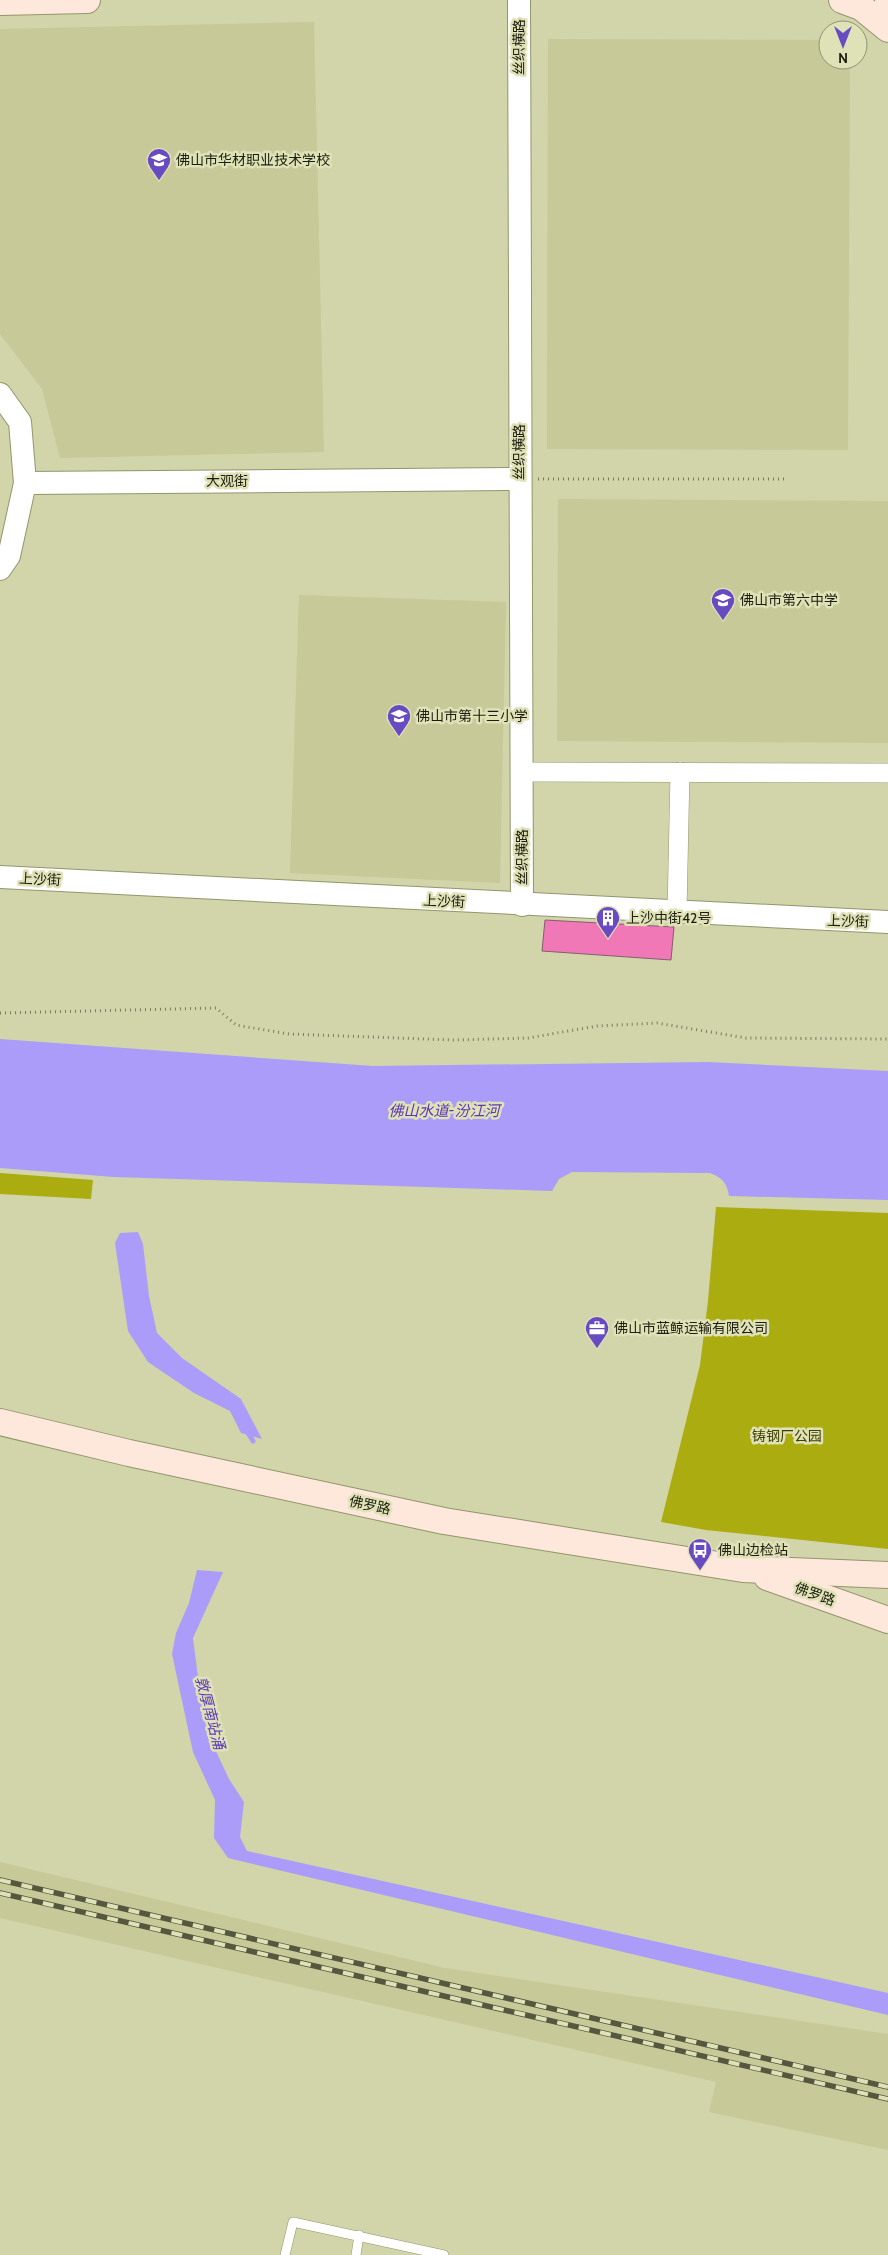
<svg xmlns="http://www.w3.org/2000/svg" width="888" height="2255" viewBox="0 0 888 2255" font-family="Cabin,'Noto Sans SC',sans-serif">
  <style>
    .built { fill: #c7c998 }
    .green { fill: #abac0f }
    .water { fill: #aa9cf8 }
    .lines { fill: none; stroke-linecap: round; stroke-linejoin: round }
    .stream { stroke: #aa9cf8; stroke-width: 5 }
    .building { fill: #f178b6; stroke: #845e70 }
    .service-casing { stroke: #93956d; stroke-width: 10 }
    .minor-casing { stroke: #93956d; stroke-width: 20 }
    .tertiary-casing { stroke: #93956d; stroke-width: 24 }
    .secondary-casing { stroke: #93956d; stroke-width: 28 }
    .path { stroke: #7a7b5e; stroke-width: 3; stroke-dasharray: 1 4; stroke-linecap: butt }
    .service { stroke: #fff; stroke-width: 9 }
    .minor { stroke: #fff; stroke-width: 19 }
    .tertiary { stroke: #fff; stroke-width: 22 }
    .secondary { stroke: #fee8db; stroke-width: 26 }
    .rail-casing { stroke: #56573f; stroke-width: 5.5 }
    .rail { stroke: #dfe1b7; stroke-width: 4; stroke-dasharray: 11; stroke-linecap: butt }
    .labels { text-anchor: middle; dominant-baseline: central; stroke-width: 5; stroke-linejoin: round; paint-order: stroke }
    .street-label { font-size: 14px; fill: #1d1e0e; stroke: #dfe1b7 }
    .poi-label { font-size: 14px; fill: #1d1e0e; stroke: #dfe1b7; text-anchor: start }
    .park-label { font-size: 14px; fill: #404002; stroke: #dfe1b7 }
    .water-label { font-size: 15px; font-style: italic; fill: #5c36b9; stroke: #dfe1b7 }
  </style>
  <rect width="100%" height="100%" fill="#d2d4aa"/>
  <g class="built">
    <polygon points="314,22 324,452 60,458 42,389 0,334 0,29"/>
    <polygon points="548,39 828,40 828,60 850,60 848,450 547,449"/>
    <polygon points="558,499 888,501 888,743 557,741"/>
    <polygon points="299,595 506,602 500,883 290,873"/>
    <polygon points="0,1862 445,1968 888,2034 888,2150 709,2112 716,2082 0,1918"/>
  </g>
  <g class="green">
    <polygon points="0,1173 93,1180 91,1199 0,1194"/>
    <polygon points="716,1207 888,1213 888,1549 706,1530 661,1522 700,1365 708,1301"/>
  </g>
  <g class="water">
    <path d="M0,1039L373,1066L708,1062L888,1071V1200L729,1196C727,1182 722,1178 710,1173L572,1172L559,1179L552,1191L114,1177L0,1168Z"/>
    <polygon points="138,1232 143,1244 149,1296 157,1333 182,1358 241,1399 262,1439 241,1433 230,1411 194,1393 148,1362 128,1331 115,1243 120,1233"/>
    <polygon points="197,1570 223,1572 193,1638 200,1693 214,1747 229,1779 244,1802 240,1837 247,1851 888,1993 888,2015 228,1858 214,1838 215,1800 193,1752 172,1654 176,1633 189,1603"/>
  </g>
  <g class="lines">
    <polyline class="stream" points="247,1431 253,1441"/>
  </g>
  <polygon class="building" points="545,920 674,927 671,960 542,951"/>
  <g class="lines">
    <g class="service-casing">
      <g id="service">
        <polyline points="285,2255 293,2222 444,2255"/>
        <polyline points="356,2255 359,2235"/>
      </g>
    </g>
    <g class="minor-casing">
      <g id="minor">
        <polyline points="521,772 888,773"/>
        <polyline points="677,913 680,772"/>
      </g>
    </g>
    <g class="tertiary-casing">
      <g id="tertiary">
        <polyline points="519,0 522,905"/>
        <polyline points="0,394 20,422 25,483"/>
        <polyline points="0,569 9,556 25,483 519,479"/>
        <polyline points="0,877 888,922"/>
      </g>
    </g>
    <g class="secondary-casing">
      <g id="secondary">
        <polyline points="842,0 861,7 888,29"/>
        <polyline points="888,0 888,1"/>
        <polyline points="0,2 87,0"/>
        <polyline points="0,1422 129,1453 444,1521 743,1569 888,1575"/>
        <polyline points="767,1577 888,1620"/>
      </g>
    </g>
    <g class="path">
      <polyline points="538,479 787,479"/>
      <polyline points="0,1013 216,1008 236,1025 289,1034 454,1040 528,1038 597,1026 657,1023 746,1038 888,1039"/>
    </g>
    <use href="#service" class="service"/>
    <use href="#minor" class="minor"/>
    <use href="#tertiary" class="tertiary"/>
    <use href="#secondary" class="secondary"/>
    <g class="rail-casing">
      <g id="rail">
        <polyline points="0,1880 888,2087"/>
        <polyline points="0,1893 888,2099"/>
      </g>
    </g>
    <use href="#rail" class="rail"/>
  </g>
  <defs>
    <g id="school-pin" transform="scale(1.25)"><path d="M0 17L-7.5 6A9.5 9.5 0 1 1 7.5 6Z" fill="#684ac2" stroke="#dfe1b7"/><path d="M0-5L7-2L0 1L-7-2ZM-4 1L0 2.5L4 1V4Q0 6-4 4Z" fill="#fff"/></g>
    <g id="building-pin" transform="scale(1.25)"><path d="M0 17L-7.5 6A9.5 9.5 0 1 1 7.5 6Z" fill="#684ac2" stroke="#dfe1b7"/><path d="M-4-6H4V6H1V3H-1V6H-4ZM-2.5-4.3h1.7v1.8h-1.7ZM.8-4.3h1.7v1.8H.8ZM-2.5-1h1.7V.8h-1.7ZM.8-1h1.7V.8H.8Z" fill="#fff"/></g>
    <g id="office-pin" transform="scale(1.25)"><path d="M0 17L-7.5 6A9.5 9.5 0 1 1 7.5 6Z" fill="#684ac2" stroke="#dfe1b7"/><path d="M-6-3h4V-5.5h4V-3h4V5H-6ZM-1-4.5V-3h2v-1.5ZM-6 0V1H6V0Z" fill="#fff"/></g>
    <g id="bus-pin" transform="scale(1.25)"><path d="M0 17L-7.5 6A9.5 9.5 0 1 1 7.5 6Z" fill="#684ac2" stroke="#dfe1b7"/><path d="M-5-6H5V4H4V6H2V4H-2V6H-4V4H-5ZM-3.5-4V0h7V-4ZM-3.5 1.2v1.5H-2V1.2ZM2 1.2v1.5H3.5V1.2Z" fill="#fff"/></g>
  </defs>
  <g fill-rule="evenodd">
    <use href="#school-pin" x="159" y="160"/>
    <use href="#school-pin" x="723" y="600"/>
    <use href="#school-pin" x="399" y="716"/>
    <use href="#building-pin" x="608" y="918"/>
    <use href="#office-pin" x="597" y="1328"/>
    <use href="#bus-pin" x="700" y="1550"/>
  </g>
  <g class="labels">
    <g class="street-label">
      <text transform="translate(519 47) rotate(-90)">丝织横路</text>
      <text transform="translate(519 452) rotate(-90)">丝织横路</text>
      <text x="227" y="481">大观街</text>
      <text transform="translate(522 857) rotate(-90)">丝织横路</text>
      <text transform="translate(40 879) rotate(3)">上沙街</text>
      <text transform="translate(444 901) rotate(3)">上沙街</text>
      <text transform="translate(848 921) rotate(2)">上沙街</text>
      <text transform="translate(370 1505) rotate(12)">佛罗路</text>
      <text transform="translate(815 1594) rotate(20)">佛罗路</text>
    </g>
    <g class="poi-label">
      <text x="176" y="160">佛山市华材职业技术学校</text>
      <text x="740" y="600">佛山市第六中学</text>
      <text x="416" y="716">佛山市第十三小学</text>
      <text x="626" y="918">上沙中街42号</text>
      <text x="614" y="1328">佛山市蓝鲸运输有限公司</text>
      <text x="718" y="1550">佛山边检站</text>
    </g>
    <g class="park-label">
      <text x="787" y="1436">铸钢厂公园</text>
    </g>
    <g class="water-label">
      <text x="444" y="1111">佛山水道-汾江河</text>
      <text transform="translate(210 1713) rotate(75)">敦厚南站涌</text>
    </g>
  </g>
  <g transform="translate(843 45) rotate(180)"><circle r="24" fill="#dfe1b7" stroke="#919373"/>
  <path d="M0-4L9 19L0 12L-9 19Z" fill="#684ac2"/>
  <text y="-8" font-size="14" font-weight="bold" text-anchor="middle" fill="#1d1e0e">N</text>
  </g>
</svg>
